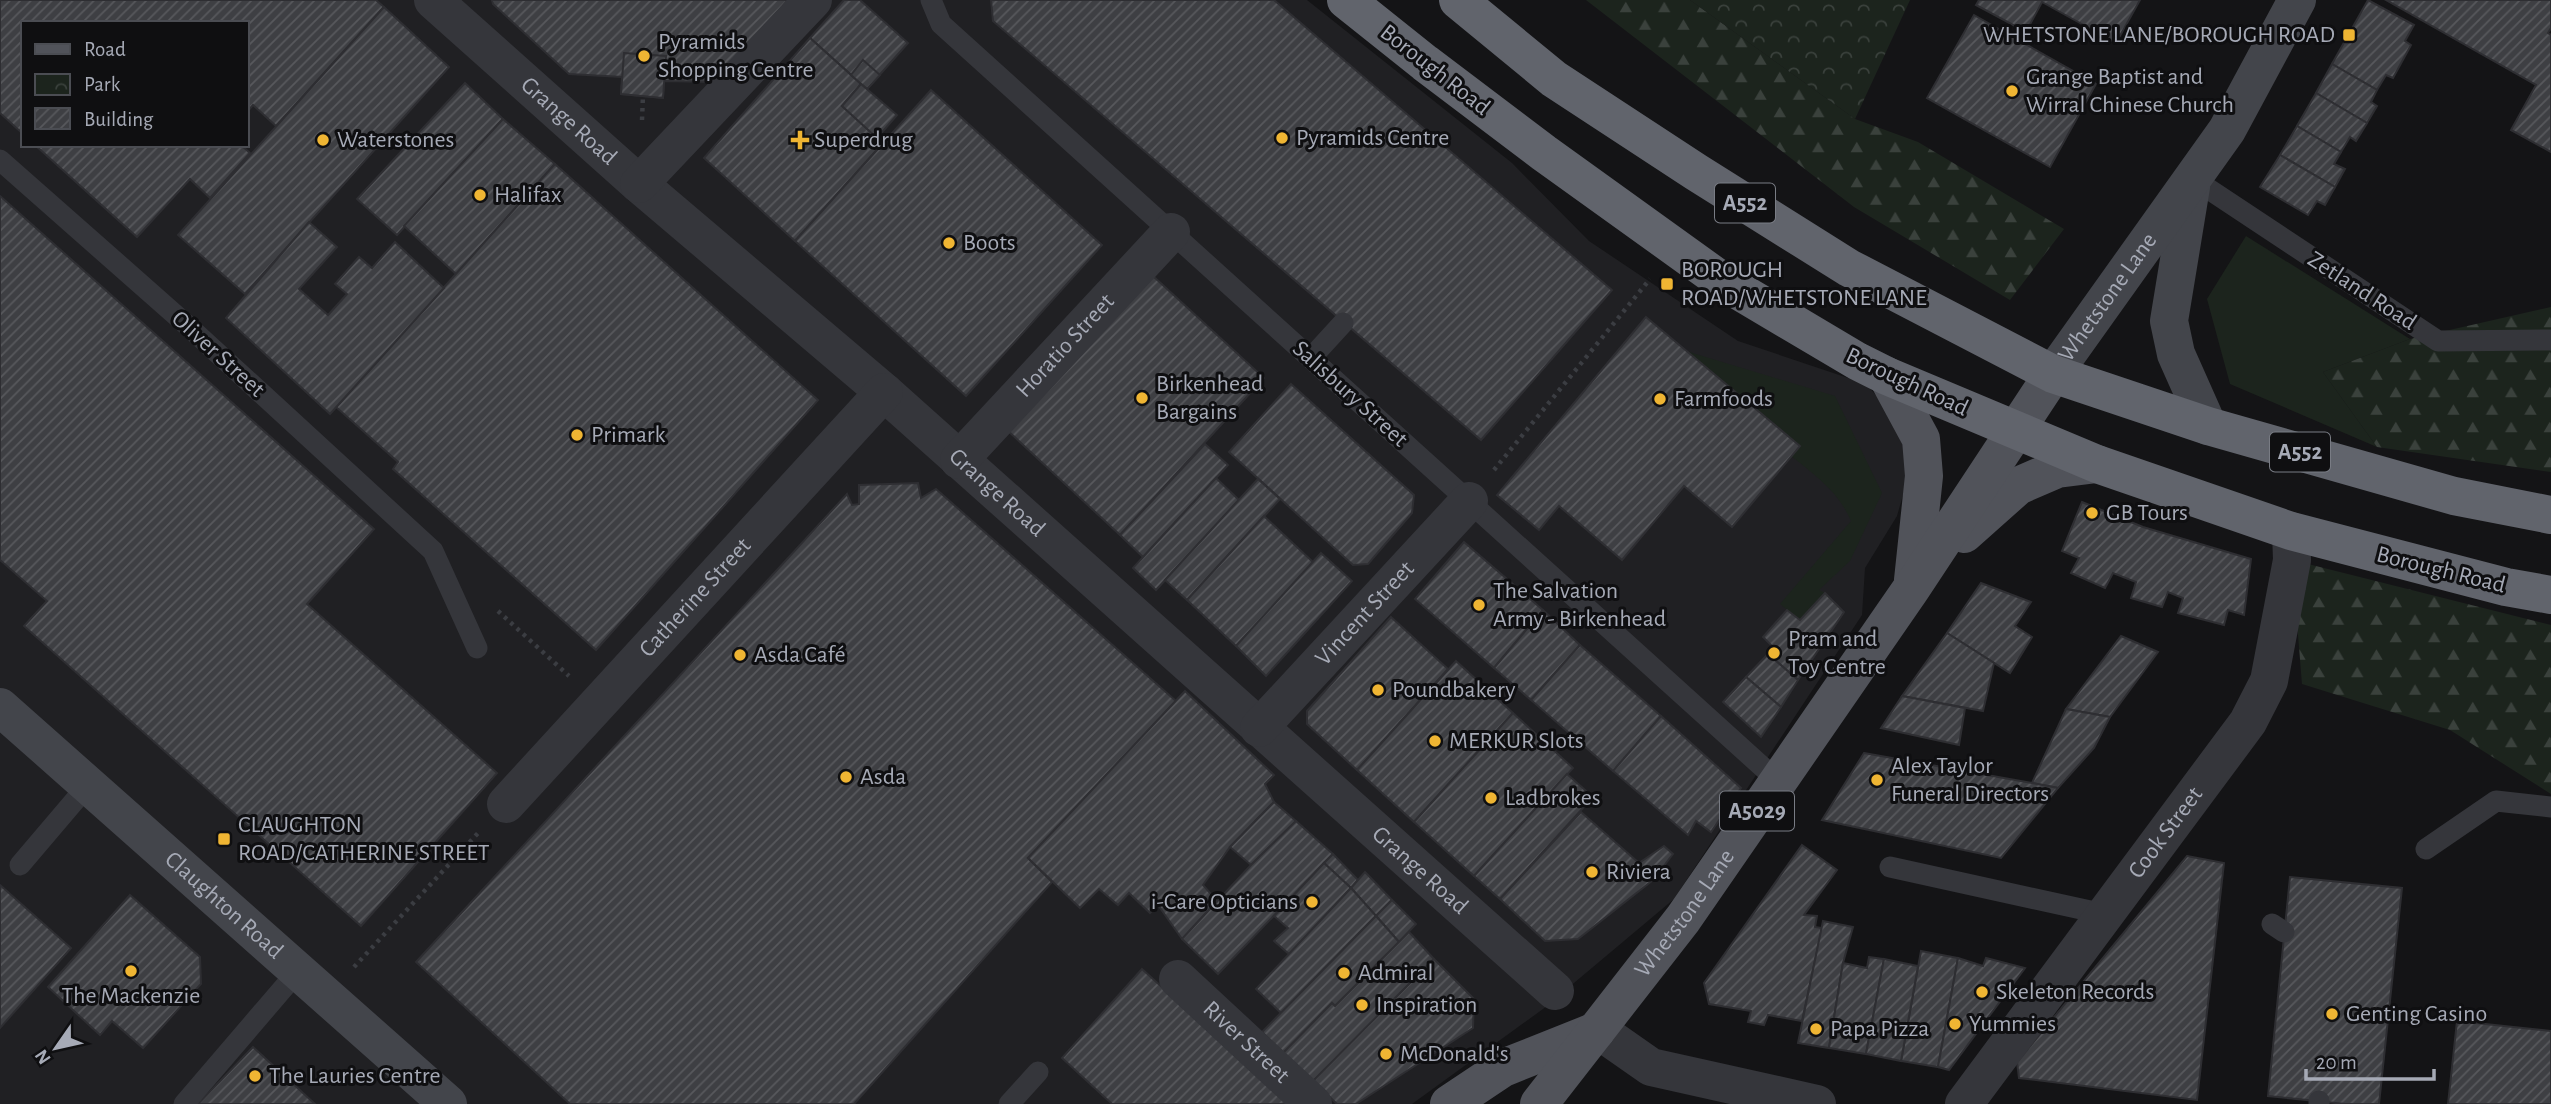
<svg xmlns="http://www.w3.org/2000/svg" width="2551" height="1104" viewBox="0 0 2551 1104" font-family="'Alegreya Sans',sans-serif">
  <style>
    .built { fill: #202023; fill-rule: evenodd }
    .grass { fill: #1c241d }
    .forest { fill: url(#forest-firs) }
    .park { fill: url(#park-crowns) }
    .building { fill: url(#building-hatch); stroke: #2e2e32; stroke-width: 2 }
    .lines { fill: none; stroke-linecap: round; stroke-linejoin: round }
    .path { stroke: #3b3d42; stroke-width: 4.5; stroke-dasharray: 3.5 5; stroke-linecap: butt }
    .lane { stroke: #35363b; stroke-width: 21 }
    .street { stroke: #35363b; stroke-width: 38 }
    .secondary { stroke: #43454b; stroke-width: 38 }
    .primary { stroke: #51535a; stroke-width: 38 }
    .highway { stroke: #61646c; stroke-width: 38 }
    .poi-dot { fill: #efb533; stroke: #0f0f11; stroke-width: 2.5 }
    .labels { text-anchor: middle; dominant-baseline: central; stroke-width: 6; stroke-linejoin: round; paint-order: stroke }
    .shield { fill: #0f0f11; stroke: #797c84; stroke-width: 2 }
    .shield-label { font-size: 23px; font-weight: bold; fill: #a6aab6 }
    .poi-label { font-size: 24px; fill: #a6aab6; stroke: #0f0f11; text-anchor: start }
    .street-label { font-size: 24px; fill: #a6aab6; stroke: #0f0f11 }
  </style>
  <defs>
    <pattern id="forest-firs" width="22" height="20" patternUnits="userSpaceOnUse" patternTransform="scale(1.75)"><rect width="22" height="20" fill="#1c241d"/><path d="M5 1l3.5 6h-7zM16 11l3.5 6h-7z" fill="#3a413c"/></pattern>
    <pattern id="park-crowns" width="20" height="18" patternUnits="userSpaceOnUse" patternTransform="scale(1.75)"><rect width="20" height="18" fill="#1c241d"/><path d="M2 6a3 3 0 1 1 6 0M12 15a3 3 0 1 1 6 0" fill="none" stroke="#3a413c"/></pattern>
    <pattern id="building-hatch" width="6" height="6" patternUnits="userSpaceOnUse" patternTransform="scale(1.75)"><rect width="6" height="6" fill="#3e3f43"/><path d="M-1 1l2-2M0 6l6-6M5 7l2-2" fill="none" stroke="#57585c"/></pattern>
  </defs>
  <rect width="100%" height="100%" fill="#141416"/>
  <path class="built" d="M0,0H1307L1512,163L1589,241L1738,341L1866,384L1890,411L1904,444L1907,481L1897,516L1865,568L1862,615L1674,899L1543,1009L1412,1104H0ZM23,23H247V145H23Z"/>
  <g class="grass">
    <polygon points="2246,236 2410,339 2323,372 2377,447 2230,384 2207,299"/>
    <path d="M1686,351L1835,396L1882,493L1850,561L1819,590L1825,593L1800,620L1780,604L1851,521C1838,491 1816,476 1791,456L1799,447Z"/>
  </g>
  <g class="forest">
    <polygon points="1586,0 1690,0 1855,119 1918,142 2064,229 2010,300 1854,207"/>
    <polygon points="2551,307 2551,472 2377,447 2323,372 2410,339"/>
    <polygon points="2292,560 2551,625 2551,794 2450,730 2302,684"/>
  </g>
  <polygon class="park" points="1690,0 1910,0 1855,119"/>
  <g class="building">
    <polygon points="0,0 376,0 384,7 276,126 253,105 247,112 247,23 23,23 23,134 0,113"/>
    <polygon points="492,0 788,0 715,82 664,81 663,98 621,94 622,77 569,74 493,4"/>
    <polygon points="844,0 860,0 908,43 867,89 810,38"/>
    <polygon points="991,0 1274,0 1612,290 1481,440 993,21"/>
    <polygon points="1979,0 2140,0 2116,43 2042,2 2026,32 1976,5"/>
    <polygon points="2368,0 2414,25 2405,41 2411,45 2393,78 2386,75 2377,90 2332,64"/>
    <polygon points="2386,0 2551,0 2551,28 2548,33 2551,35 2551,152 2511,130 2536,85"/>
    <polygon points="384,7 449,67 245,294 178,235"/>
    <polygon points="1974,15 2096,84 2050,167 1927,98"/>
    <polygon points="810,38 861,84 842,106 883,143 795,241 704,158"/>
    <polygon points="624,53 666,56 663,98 621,94"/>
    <polygon points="863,60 880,75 867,89 851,75"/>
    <polygon points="2332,64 2377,90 2371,102 2377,106 2367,123 2316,93"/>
    <polygon points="465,83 503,119 397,235 357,199"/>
    <polygon points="861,84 897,115 877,138 842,106"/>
    <polygon points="931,90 1102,245 966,396 795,241"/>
    <polygon points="2316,93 2367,123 2356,141 2350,137 2341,152 2297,126"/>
    <polygon points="503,119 555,164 456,274 404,226"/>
    <polygon points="2297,126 2341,152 2334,164 2345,169 2335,187 2280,155"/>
    <polygon points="35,145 241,145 250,153 210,198 190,179 137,237"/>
    <polygon points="2280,155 2335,187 2325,205 2317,201 2308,215 2260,187"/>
    <polygon points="555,164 818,400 596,650 393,469 398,462 336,407"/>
    <polygon points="0,196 374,529 307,604 497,773 361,926 24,626 47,601 0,560"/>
    <polygon points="309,222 337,247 299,289 328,315 347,294 335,284 359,257 372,268 395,242 444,288 330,414 226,318"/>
    <polygon points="1153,276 1264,378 1120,535 1007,430"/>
    <polygon points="1646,317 1800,446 1732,527 1684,486 1622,560 1559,506 1539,530 1497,495"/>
    <polygon points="1291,384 1414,495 1412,513 1368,564 1353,565 1229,452"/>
    <polygon points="1205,444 1228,465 1143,557 1120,535"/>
    <polygon points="1216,478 1239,500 1156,590 1133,568"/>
    <polygon points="1258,479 1280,499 1187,600 1165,580"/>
    <polygon points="918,483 921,498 936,489 1176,701 1028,858 1052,882 854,1104 570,1104 416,962 847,494 852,505 859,504 859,485"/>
    <polygon points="2082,502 2143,527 2251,559 2244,615 2228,610 2224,625 2178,613 2183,598 2168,592 2162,607 2131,598 2136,582 2113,573 2105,588 2071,573 2079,558 2062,551"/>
    <polygon points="1264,516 1314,563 1236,646 1187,600"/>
    <polygon points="1464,542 1543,610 1494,668 1415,599"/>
    <polygon points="1321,553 1352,581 1266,676 1236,646"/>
    <polygon points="1981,583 2031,602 2015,626 2032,637 2010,673 1947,633"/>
    <polygon points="1825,593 1844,612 1798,680 1768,654 1773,647 1763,637 1787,610 1800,620"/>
    <polygon points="1543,610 1580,645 1531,700 1494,668"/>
    <polygon points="1391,617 1448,669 1357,770 1307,724 1307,711"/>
    <polygon points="1947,633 1994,663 1983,711 1902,696"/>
    <polygon points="2121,636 2158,652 2110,717 2066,709"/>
    <polygon points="1580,645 1661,716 1613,771 1531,700"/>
    <polygon points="1768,654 1798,680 1781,707 1746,677"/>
    <polygon points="1456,661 1513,713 1414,822 1357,770"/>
    <polygon points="1746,677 1781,707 1761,737 1723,702"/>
    <polygon points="1185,691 1274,775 1265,784 1274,802 1230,847 1203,885 1217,901 1182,939 1158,905 1150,913 1129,893 1118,905 1099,889 1080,908 1028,858"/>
    <polygon points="1902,696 1965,708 1959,745 1881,728"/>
    <polygon points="2066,709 2110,717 2094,748 2058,788 2032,783"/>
    <polygon points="1513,713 1573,768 1474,876 1414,822"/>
    <polygon points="1661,716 1741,788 1711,832 1696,821 1688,835 1613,771"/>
    <polygon points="1864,753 2032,783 2058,788 2001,858 1822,820"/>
    <polygon points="1567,774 1593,797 1500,899 1474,876"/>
    <polygon points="1274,802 1296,821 1251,865 1230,847"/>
    <polygon points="1581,812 1639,863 1664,846 1673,854 1653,880 1578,939 1545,941 1500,899"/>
    <polygon points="1296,821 1333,854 1218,974 1182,939 1251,865"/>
    <polygon points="1802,845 1837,870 1804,915 1817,916 1815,927 1822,928 1802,1021 1768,1015 1764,1025 1748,1022 1751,1011 1709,1004 1704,983"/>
    <polygon points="1333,854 1358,880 1351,888 1324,863"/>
    <polygon points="2187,856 2224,863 2197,1100 2019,1078 2017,1062"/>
    <polygon points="1324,863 1351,888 1289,954 1274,941 1288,928 1274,916"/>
    <polygon points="1365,872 1392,900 1376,916 1351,888"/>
    <polygon points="2290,877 2402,888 2379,1104 2345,1104 2268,1096"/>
    <polygon points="0,885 71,948 0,1028"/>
    <polygon points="1351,888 1376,916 1281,1013 1256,989"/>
    <polygon points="130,895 200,957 201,984 143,1048 112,1021 100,1035 48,987"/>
    <polygon points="1392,900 1416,924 1399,942 1376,916"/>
    <polygon points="1376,916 1399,942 1335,1006 1332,1003 1283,1053 1262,1032"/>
    <polygon points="1823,921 1853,927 1843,963 1829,1048 1798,1043"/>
    <polygon points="1409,932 1434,959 1313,1081 1283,1053 1332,1003 1335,1006"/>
    <polygon points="1921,951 1958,958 1938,1067 1901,1061"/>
    <polygon points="1869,957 1884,959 1866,1054 1829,1048 1843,963 1867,968"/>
    <polygon points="1958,958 1983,966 1986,958 2025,968 1949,1070 1938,1067"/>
    <polygon points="1434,959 1474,999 1473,1028 1356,1104 1337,1104 1313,1081"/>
    <polygon points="1884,959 1918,966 1901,1061 1866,1054"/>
    <polygon points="1142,969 1291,1104 1112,1104 1062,1058"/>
    <polygon points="2457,1021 2551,1031 2551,1104 2448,1104"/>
    <polygon points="253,1047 315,1104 198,1104"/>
  </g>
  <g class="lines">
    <g class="path">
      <polyline points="642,120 643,95"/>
      <polyline points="1494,470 1650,279"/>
      <polyline points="498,611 569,676"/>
      <polyline points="354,967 479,832"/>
    </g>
    <g class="lane">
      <polyline points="931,0 941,24 1778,781"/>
      <polyline points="0,160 188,326 433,551 477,648"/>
      <polyline points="2192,178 2438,341 2551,340"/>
      <polyline points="1311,358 1343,323"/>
      <polyline points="2426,849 2496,801 2551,807"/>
      <polyline points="20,865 88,785"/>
      <polyline points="1890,867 2104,914"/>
      <polyline points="2272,924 2284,932"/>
      <polyline points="184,1104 298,971"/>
      <polyline points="1009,1104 1038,1072"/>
      <polyline points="2319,1104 2319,1101"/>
    </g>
    <g class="street">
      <path id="s1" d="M433,0L639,184L884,392L1555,991"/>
      <polyline points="639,184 813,0"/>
      <path id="s2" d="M959,460L1171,232"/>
      <path id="s3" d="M1259,728L1469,501"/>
      <path id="s4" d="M506,804L884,392"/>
      <path id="s5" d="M1178,979L1313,1104"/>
      <polyline points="1598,1030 1651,1067 1817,1104"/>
      <path id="s6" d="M1964,1104L2248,722L2269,681L2292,560L2291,531"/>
    </g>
    <g class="secondary">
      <polyline points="2191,187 2169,321 2176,354 2208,426"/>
      <path id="s7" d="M2053,374L2227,130L2297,0"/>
      <path id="s8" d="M0,707L448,1104"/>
    </g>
    <g class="primary">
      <polyline points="1887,376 1921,439 1924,476 1913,580"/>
      <polyline points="1964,534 2018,486 2057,469 2097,464"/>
      <polyline points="1449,1104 1503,1068 1596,1031"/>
      <path id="s9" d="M1539,1104L1683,919L1911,589L2053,374"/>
    </g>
    <g class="highway">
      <polyline points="1346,0 1425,63 1544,153 1722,281 1857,361 1887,376 2097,464 2291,531 2506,587 2551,595"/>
      <polyline points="1458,0 1554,79 1696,172 1849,268 2053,374 2208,426 2454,496 2551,515"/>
    </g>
  </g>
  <g class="poi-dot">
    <rect x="2342" y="28" width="14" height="14" rx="3.5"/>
    <circle cx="644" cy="56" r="7"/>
    <circle cx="2012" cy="91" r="7"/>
    <circle cx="1282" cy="138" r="7"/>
    <circle cx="323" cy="140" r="7"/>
    <path d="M796.5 129.5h7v7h7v7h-7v7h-7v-7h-7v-7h7z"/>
    <circle cx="480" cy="195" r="7"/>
    <circle cx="949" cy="243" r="7"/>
    <rect x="1660" y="277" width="14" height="14" rx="3.5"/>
    <circle cx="1142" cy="398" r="7"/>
    <circle cx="1660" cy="399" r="7"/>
    <circle cx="577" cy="435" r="7"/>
    <circle cx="2092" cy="513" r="7"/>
    <circle cx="1479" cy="605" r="7"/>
    <circle cx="1774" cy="653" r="7"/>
    <circle cx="740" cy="655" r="7"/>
    <circle cx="1378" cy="690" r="7"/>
    <circle cx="1435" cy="741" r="7"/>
    <circle cx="846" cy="777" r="7"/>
    <circle cx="1877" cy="780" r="7"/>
    <circle cx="1491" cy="798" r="7"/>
    <rect x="217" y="832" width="14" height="14" rx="3.5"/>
    <circle cx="1592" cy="872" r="7"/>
    <circle cx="1312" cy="902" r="7"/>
    <circle cx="131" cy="971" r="7"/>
    <circle cx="1344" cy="973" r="7"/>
    <circle cx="1982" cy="992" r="7"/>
    <circle cx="1362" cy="1005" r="7"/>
    <circle cx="2332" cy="1014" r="7"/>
    <circle cx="1955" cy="1024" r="7"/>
    <circle cx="1816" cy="1029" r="7"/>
    <circle cx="1386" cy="1054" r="7"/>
    <circle cx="255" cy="1076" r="7"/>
  </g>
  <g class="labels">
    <g class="shield">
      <rect x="1715" y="183.5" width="60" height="39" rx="5"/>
      <rect x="2270" y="432.5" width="60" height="39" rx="5"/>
      <rect x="1720" y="791.5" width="74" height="39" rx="5"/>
    </g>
    <g class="shield-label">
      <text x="1745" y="203">A552</text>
      <text x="2300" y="452">A552</text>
      <text x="1757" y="811">A5029</text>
    </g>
    <g class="poi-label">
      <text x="2335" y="35" text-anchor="end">WHETSTONE LANE/BOROUGH ROAD</text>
      <text x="658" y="42">Pyramids<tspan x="658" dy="28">Shopping Centre</tspan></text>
      <text x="2026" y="77">Grange Baptist and<tspan x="2026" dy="28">Wirral Chinese Church</tspan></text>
      <text x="1296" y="138">Pyramids Centre</text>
      <text x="337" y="140">Waterstones</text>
      <text x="814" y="140">Superdrug</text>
      <text x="494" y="195">Halifax</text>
      <text x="963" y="243">Boots</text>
      <text x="1681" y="270">BOROUGH<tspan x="1681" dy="28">ROAD/WHETSTONE LANE</tspan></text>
      <text x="1156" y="384">Birkenhead<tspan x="1156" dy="28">Bargains</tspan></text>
      <text x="1674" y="399">Farmfoods</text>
      <text x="591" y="435">Primark</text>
      <text x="2106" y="513">GB Tours</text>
      <text x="1493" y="591">The Salvation<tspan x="1493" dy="28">Army - Birkenhead</tspan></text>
      <text x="1788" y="639">Pram and<tspan x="1788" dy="28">Toy Centre</tspan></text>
      <text x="754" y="655">Asda Café</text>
      <text x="1392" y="690">Poundbakery</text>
      <text x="1449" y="741">MERKUR Slots</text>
      <text x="1891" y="766">Alex Taylor<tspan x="1891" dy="28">Funeral Directors</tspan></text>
      <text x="860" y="777">Asda</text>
      <text x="1505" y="798">Ladbrokes</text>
      <text x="238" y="825">CLAUGHTON<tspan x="238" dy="28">ROAD/CATHERINE STREET</tspan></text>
      <text x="1606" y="872">Riviera</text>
      <text x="1298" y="902" text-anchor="end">i-Care Opticians</text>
      <text x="1358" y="973">Admiral</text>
      <text x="1996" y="992">Skeleton Records</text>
      <text x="131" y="996" text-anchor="middle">The Mackenzie</text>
      <text x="1376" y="1005">Inspiration</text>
      <text x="2346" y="1014">Genting Casino</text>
      <text x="1969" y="1024">Yummies</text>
      <text x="1830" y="1029">Papa Pizza</text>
      <text x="1400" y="1054">McDonald's</text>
      <text x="269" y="1076">The Lauries Centre</text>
    </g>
    <g class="street-label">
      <text transform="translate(1435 70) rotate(38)">Borough Road</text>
      <text stroke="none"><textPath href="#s1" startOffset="182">Grange Road</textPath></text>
      <text transform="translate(2362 291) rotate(33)">Zetland Road</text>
      <text stroke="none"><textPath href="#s7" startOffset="94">Whetstone Lane</textPath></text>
      <text stroke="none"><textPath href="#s2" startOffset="156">Horatio Street</textPath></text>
      <text transform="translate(218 354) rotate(42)">Oliver Street</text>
      <text transform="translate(1907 382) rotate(25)">Borough Road</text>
      <text transform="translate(1350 394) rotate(42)">Salisbury Street</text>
      <text stroke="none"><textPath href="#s1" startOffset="749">Grange Road</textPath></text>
      <text transform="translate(2441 570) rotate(14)">Borough Road</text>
      <text stroke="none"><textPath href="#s4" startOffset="280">Catherine Street</textPath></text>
      <text stroke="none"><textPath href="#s3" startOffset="156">Vincent Street</textPath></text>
      <text stroke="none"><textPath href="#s6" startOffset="338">Cook Street</textPath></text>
      <text stroke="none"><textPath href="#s1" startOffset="1316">Grange Road</textPath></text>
      <text stroke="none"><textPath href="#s8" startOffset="299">Claughton Road</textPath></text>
      <text stroke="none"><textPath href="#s9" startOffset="240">Whetstone Lane</textPath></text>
      <text stroke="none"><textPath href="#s5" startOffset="93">River Street</textPath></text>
    </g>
  </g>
  <rect x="21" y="21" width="228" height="126" fill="#0f0f11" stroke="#4b4d53" stroke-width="2"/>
  <rect x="35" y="44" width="35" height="10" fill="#51535a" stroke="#4b4d53" stroke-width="2"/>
  <text x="84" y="56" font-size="21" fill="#a6aab6">Road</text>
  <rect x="35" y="74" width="35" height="21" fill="url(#park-crowns)" stroke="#4b4d53" stroke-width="2"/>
  <text x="84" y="91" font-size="21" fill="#a6aab6">Park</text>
  <rect x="35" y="108" width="35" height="21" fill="url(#building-hatch)" stroke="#4b4d53" stroke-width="2"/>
  <text x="84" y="126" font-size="21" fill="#a6aab6">Building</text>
  <g transform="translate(56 1048) rotate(236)" stroke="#0f0f11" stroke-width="5" paint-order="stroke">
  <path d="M0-5L12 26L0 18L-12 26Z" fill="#a6aab6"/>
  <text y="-10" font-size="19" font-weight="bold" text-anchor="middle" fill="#a6aab6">N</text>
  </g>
  <path d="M2306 1069v10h128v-10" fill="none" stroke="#a6aab6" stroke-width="3.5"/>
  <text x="2316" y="1069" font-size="21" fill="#a6aab6" stroke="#0f0f11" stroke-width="5" paint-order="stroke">20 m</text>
</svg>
